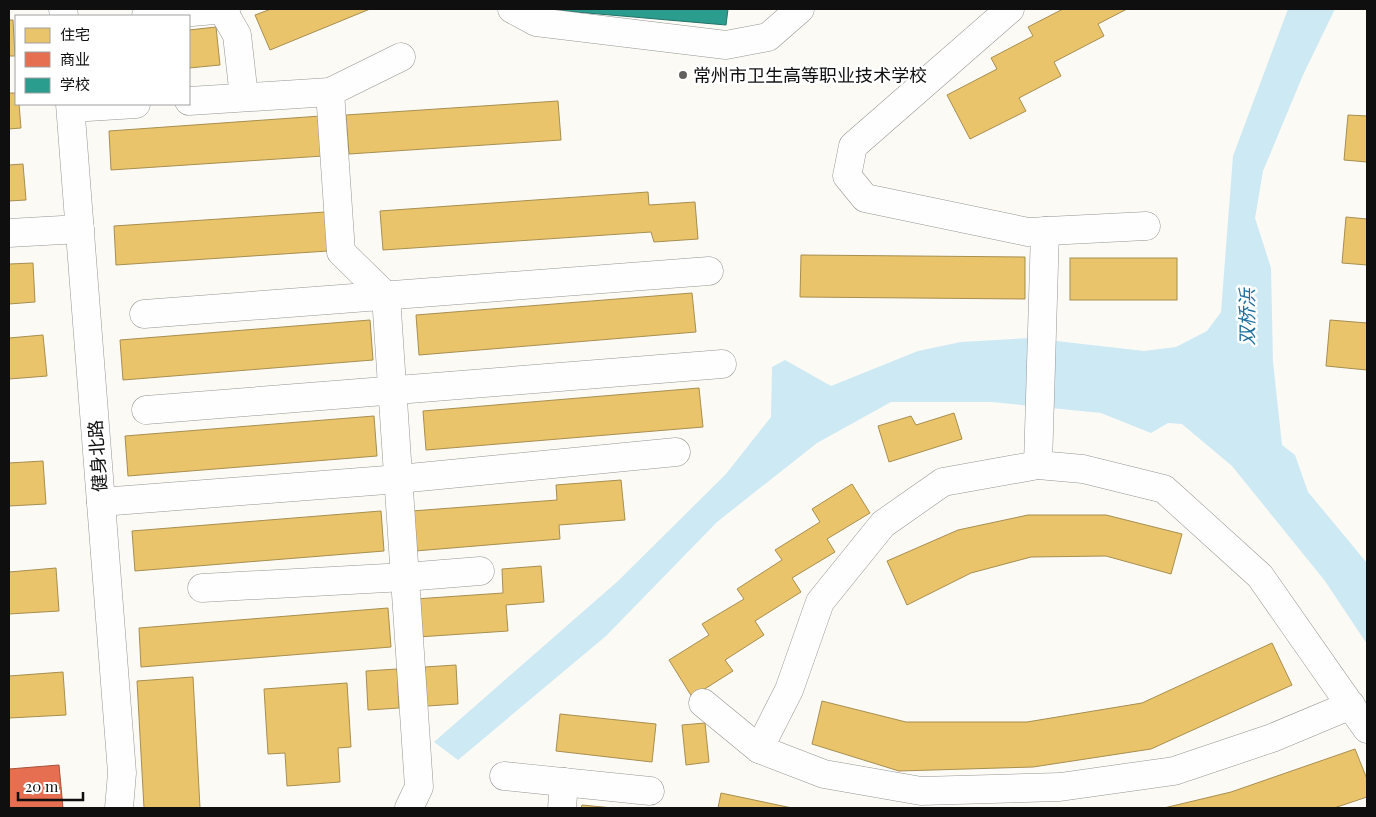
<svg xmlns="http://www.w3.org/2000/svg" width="1376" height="817" viewBox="0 0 1376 817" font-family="'Playfair Display','Noto Sans SC',serif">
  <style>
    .water { fill: #cde9f4 }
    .homes { fill: #e9c46a; stroke: #a88e4f }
    .shops { fill: #e76f51; stroke: #a6523d }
    .schools { fill: #2a9d8f; stroke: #227269 }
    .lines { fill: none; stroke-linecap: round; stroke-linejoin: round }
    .minor-casing { stroke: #959593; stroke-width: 29 }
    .minor { stroke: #fefefe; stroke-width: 28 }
    .poi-dot { fill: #626160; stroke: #fff; stroke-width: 2 }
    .labels { text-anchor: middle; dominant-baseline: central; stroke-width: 5; stroke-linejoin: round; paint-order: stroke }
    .poi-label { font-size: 18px; fill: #0f0f0f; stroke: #fff; text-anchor: start }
    .street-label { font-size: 18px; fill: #0f0f0f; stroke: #fff }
    .water-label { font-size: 19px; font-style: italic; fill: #1e6f9c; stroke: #fff }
  </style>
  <rect width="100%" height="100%" fill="#fbfaf5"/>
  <polygon class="water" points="1288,9 1335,9 1303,75 1263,171 1255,218 1271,268 1273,362 1282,445 1295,455 1308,492 1367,563 1367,644 1325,581 1232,466 1182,424 1168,423 1151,433 1101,413 992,402 891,402 817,443 717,522 606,636 458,760 434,742 618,581 726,474 771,417 772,367 785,360 831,386 918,351 961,342 1030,338 1144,351 1176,347 1207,331 1221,312 1233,156"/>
  <g class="homes">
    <polygon points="271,9 370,9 270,50 255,15"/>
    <polygon points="1063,9 1127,9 1098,24 1104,36 1054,62 1061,76 1019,98 1026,111 970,139 947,95 997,69 991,58 1033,36 1028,27"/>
    <polygon points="9,20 13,20 15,56 9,56"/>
    <polygon points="216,27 220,65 189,68 189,30"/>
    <polygon points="9,93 16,93 16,104 19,104 21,128 9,129"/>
    <polygon points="558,101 561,140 349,154 346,115"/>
    <polygon points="1348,115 1367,116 1367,162 1344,160"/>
    <polygon points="321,116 323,156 111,170 109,131"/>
    <polygon points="23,164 26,200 9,201 9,165"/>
    <polygon points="648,192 649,205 695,202 698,239 654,242 651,232 383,250 380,211"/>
    <polygon points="325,212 328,251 116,265 114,226"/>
    <polygon points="1346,217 1367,219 1367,265 1342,263"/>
    <polygon points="801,255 1025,257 1025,299 800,297"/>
    <rect x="1070" y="258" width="107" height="42"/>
    <polygon points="33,263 35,302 9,304 9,264"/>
    <polygon points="692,293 696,332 419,355 416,315"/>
    <polygon points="370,320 373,360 123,380 120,340"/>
    <polygon points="1330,320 1367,323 1367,370 1326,366"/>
    <polygon points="43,335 47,376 9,379 9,338"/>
    <polygon points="699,388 703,427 426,450 423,411"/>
    <polygon points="954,413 962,439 889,462 878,426 911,416 916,425"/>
    <polygon points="374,416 377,456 128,476 125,436"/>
    <polygon points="43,461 46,504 9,506 9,463"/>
    <polygon points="621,480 625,520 559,525 560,539 415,551 412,511 557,500 556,485"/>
    <polygon points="852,484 870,513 827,539 835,552 792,578 801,592 755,621 764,635 725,660 733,671 692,697 669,660 709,635 702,624 744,599 737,589 782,560 775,550 820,522 812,509"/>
    <polygon points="381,511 384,551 135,571 132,531"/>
    <polygon points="1028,515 1106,515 1182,534 1171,574 1106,556 1031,557 971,573 907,605 887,561 958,530"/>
    <polygon points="541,566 544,602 506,605 508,631 418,637 415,599 503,593 502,569"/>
    <polygon points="56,568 59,611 9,614 9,572"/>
    <polygon points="388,608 391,647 141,667 139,628"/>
    <polygon points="1272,643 1292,685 1151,749 1033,767 899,771 812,744 822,701 906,722 1027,722 1142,703"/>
    <polygon points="456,665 458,704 427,706 425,667"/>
    <polygon points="397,669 399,708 368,710 366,671"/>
    <polygon points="63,672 66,715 9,718 9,676"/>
    <polygon points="193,677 200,808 144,808 137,681"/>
    <polygon points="347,683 351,747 338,748 340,782 287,786 285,753 268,754 264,689"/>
    <polygon points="560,714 656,724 652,762 556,751"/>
    <polygon points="705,723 709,762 686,765 682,725"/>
    <polygon points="1355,749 1367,779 1367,797 1334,808 1164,808 1231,792"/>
    <polygon points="721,793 792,808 718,808"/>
    <polygon points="582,805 613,808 581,808"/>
  </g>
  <polygon class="shops" points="59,765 63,808 9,808 9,769"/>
  <polygon class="schools" points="541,9 728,9 726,25"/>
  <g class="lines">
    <g class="minor-casing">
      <g id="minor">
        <polyline points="63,9 64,16"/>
        <polyline points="222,9 237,35 244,97"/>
        <polyline points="512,9 536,22 726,45 768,37 800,9"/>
        <polyline points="1010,9 853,146 847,176 865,198 1028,232 1146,226"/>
        <polyline points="146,16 226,9"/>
        <polyline points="330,92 341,252 386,296 419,787 409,808"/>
        <polyline points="189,101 330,92 401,57"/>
        <polyline points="70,104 122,773 119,808"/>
        <polyline points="71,108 136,104"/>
        <polyline points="9,233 80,229"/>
        <polyline points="144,314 709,271"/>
        <polyline points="146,410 722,364"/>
        <polyline points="1038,465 1045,231"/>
        <polyline points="101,502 399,479 676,452"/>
        <polyline points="202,588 405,577 480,571"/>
        <polyline points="703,703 759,749 824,774 921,791 1060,787 1174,771 1272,738 1351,705"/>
        <polyline points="759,749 789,690 820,602 883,524 943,482 1038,465 1083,469 1164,489 1260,576 1367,729"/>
        <polyline points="504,776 650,791"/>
        <polyline points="562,808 564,782"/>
      </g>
    </g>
    <use href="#minor" class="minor"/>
  </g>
  <circle class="poi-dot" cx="683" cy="75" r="5"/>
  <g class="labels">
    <g class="poi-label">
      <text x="693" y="75">常州市卫生高等职业技术学校</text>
    </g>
    <g class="street-label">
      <text transform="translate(97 456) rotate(-94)">健身北路</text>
    </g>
    <g class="water-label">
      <text transform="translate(1246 317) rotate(-90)">双桥浜</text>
    </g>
  </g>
  <rect width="1376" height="817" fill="none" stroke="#0f0f0f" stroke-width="20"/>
  <rect x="15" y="15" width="175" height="90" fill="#ffffff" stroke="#9f9f9f"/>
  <rect x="25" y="28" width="25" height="15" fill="#e9c46a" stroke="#9f9f9f"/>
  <text x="60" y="40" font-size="15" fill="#0f0f0f">住宅</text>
  <rect x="25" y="52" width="25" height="15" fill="#e76f51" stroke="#9f9f9f"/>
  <text x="60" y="65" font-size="15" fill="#0f0f0f">商业</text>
  <rect x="25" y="78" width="25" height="15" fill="#2a9d8f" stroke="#9f9f9f"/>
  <text x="60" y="90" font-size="15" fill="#0f0f0f">学校</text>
  <path d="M18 792v8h65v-8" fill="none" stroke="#0f0f0f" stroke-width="2.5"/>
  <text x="25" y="792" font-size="15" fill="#0f0f0f" stroke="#ffffff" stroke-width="4" paint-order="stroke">20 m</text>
</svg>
